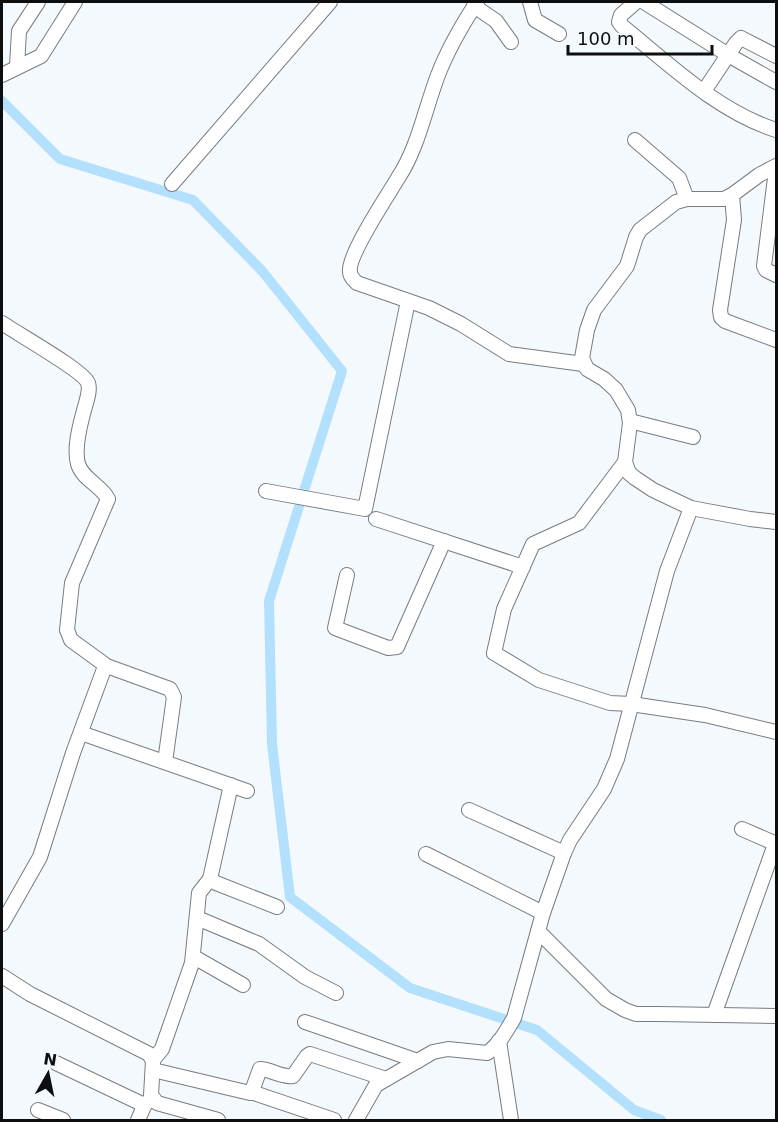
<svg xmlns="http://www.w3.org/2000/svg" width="778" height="1122" viewBox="0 0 778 1122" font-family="'DejaVu Sans',sans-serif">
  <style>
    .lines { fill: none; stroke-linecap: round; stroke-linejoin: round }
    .canal { stroke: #b3e0fd; stroke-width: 10 }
    .minor-casing { stroke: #787c80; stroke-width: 16 }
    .minor { stroke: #fff; stroke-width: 14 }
  </style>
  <rect width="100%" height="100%" fill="#f4f9fd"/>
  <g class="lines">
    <polyline class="canal" points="2,101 60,159 193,200 263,272 342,371 269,601 272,744 290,897 410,988 537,1030 634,1110 661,1120"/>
    <g class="minor-casing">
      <g id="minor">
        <path d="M477,2C462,25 448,49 438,75C425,109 418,148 398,178C388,195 347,256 350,272C350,277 354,280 357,283L429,308L461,324L509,354L583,364"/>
        <polyline points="530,2 535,20 559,34"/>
        <path d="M636,2L621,15L619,22L622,26C669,64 717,111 776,130"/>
        <polyline points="644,2 730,56 776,82"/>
        <polyline points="474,6 496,21 511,42"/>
        <polyline points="17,66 19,31 38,2"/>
        <polyline points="2,75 41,56 75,2"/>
        <polyline points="704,91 736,43 741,38 776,56"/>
        <polyline points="635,140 679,178 687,199"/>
        <polyline points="776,166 759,175 732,195 724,199 687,199 676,202 640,230 636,237 627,266 594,310 587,330 582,358 587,369 604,379 616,390 628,410 630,423 625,462 629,473 635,478 653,490 691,508 750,519 776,522"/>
        <polyline points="776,170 764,266 766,270 776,275"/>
        <polyline points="172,184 330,2"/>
        <polyline points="732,195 734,220 720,310 721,317 725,321 776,340"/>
        <path d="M2,323C16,333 84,371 88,383C91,391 85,405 83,414C79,429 74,449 78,464C83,480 101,485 108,499L72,583L67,630L71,640L104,664V669L73,753L40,857L2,924"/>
        <polyline points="630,421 693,437"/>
        <polyline points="625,462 579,523 533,544 504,609 494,653 539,680 610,703 631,704 705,715 776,732"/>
        <polyline points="266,491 365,509 408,301"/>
        <polyline points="376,519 523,567"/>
        <polyline points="347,575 335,628 388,648 397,647 444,541"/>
        <polyline points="104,665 170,689 174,697 165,762"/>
        <polyline points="81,733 247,791"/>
        <polyline points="231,785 210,879 216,883 277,907"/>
        <polyline points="469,810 564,853"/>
        <polyline points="426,854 543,913"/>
        <polyline points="197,918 259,944 305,977 336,993"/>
        <polyline points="538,931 606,999 625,1010 636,1014 658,1014 776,1016"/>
        <polyline points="194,957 243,985"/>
        <polyline points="2,976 30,994 149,1054 153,1061 151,1095 157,1103 218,1120"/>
        <polyline points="714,1015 774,847 772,842 742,829"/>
        <polyline points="305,1022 418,1061"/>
        <polyline points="499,1041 511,1120"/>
        <polyline points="153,1060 162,1049 192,963 199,893 210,879"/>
        <polyline points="56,1063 140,1103 145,1104 152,1099"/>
        <path d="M153,1070L250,1093L252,1091L260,1069C271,1069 281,1078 293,1076L307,1056L310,1054L386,1079"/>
        <polyline points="251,1092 334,1120"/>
        <polyline points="38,1110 63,1120"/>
        <polyline points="138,1120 145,1104"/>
        <path d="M356,1120L376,1085L433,1052L448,1049L487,1053C499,1045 507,1030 514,1018L543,913L564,853L570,840L604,789L617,759L667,571L691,508"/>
      </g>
    </g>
    <use href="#minor" class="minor"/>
  </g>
  <rect width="778" height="1122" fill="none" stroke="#0d0e10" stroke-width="6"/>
  <g transform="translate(48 1074) rotate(9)" stroke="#f4f9fd" stroke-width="4.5" paint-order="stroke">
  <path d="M0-4.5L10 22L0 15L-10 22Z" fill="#0d0e10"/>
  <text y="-9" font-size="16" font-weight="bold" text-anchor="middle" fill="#0d0e10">N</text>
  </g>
  <path d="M568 45v9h144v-9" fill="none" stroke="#0d0e10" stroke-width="3"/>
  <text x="577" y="45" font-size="18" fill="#0d0e10" stroke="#f4f9fd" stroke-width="4.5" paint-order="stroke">100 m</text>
</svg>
